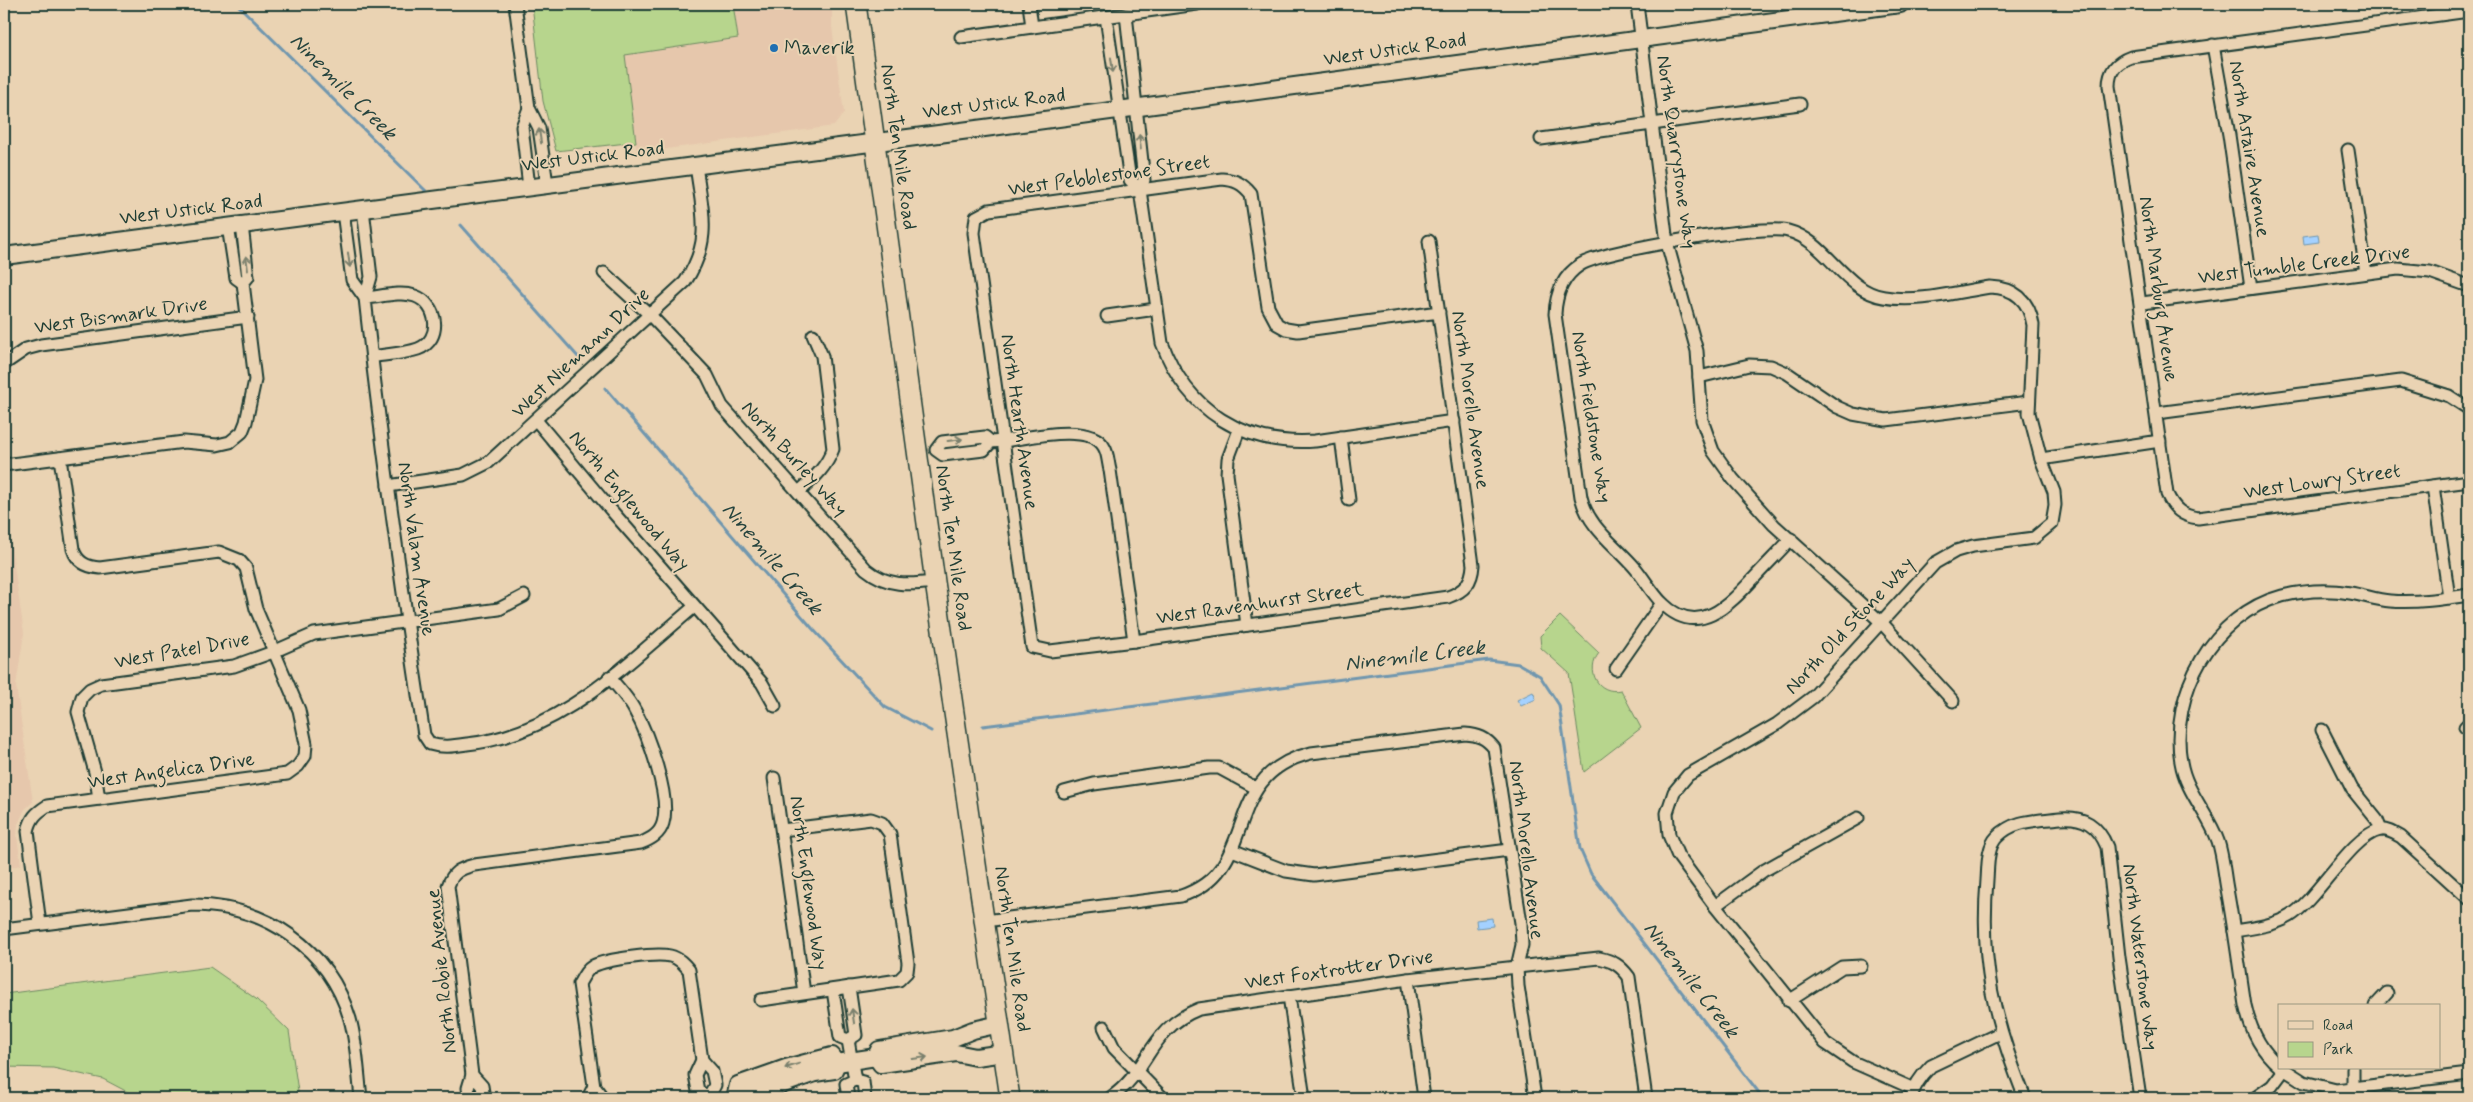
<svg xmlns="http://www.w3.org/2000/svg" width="2473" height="1102" viewBox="0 0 2473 1102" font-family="Mynerve,sans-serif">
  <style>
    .built { fill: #e6c7ac }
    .green { fill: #b7d58d; stroke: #6b8960 }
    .water { fill: #a4d1ff; stroke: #6f96ae }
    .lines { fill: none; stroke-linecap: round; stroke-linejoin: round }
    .stream { stroke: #6f96ae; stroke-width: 3 }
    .street-casing { stroke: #1f3d34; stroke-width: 15 }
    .secondary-casing { stroke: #1f3d34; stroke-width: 20 }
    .primary-casing { stroke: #1f3d34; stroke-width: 22 }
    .street { stroke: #ead3b3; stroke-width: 11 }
    .secondary { stroke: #ead3b3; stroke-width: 16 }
    .primary { stroke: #ead3b3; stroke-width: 19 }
    .oneway { stroke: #7a806d }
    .poi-dot { fill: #1f6fb2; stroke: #ead3b3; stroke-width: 2 }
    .labels { text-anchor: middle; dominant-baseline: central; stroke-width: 4; stroke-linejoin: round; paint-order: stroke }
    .poi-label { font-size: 20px; fill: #1f3d34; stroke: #ead3b3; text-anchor: start }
    .street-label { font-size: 20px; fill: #1f3d34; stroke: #ead3b3 }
    .water-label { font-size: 21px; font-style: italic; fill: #26443e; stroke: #ead3b3 }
  </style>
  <rect width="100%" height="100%" fill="#ead3b3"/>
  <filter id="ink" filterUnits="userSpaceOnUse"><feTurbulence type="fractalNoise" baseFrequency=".02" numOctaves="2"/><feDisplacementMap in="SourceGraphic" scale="10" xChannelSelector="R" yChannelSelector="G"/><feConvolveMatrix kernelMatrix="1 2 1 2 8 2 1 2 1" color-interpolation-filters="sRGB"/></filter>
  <g filter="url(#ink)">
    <g class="built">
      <polygon points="733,4 832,4 832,27 844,113 834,126 637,153 624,55 737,38"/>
      <polygon points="4,524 8,525 24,633 16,686 33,802 25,809 18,824 17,836 21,865 4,868"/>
    </g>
    <g class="green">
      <polygon points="532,4 733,4 738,38 625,55 636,142 556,151 543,101"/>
      <path d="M1560,616L1599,653C1585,671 1598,695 1621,690L1641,728L1584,772L1569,673L1541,648L1540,636Z"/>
      <polygon points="210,967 256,999 289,1031 299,1098 139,1098 103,1079 53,1068 4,1067 4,994"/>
    </g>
    <g class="water">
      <polygon points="2318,234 2319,242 2304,244 2303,236"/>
      <polygon points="1533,692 1536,699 1521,706 1517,700"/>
      <polygon points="1492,918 1493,926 1477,928 1476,920"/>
    </g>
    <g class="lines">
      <g class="stream">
        <polyline points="237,4 428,193"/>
        <polyline points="461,225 579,358"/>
        <polyline points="605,388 812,628 885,707 931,731"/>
        <polyline points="983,726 1489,660 1519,664 1540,676 1559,705 1580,849 1591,874 1763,1098"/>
      </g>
      <g class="street-casing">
        <g id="street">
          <polyline points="515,4 529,108"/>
          <polyline points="1029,4 1032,27"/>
          <polyline points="1637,4 1667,243 1697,351 1702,420 1713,451 1733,479 1774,525 1881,622 1953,701"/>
          <path d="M2469,11L2131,57C2117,62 2109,70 2109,86L2167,494C2174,509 2182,516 2198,518L2469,481"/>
          <polyline points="1106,17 1130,180 1140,190 1144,180 1126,14"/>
          <polyline points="961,37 1197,4"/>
          <polyline points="2213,45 2229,135 2251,288"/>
          <polyline points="1541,139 1800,104"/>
          <polyline points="2348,150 2366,273"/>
          <polyline points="529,187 522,127 529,108 539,128 547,184"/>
          <path d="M1140,190L1162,343C1187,411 1244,446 1315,441L1454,421"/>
          <polyline points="343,212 352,280 365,298 371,277 363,209"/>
          <polyline points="228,226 236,278 243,283 248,277 242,225"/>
          <path d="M1429,241C1444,349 1459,457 1473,565C1472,582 1465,591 1448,597L1134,641L1050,651L1032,647L974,233L976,217L989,210L1222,179C1235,180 1242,183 1251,194L1268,307L1277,324L1286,329L1298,331L1439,312"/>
          <path d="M604,273L650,315L707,375L722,406L866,569C888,587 908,585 935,582"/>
          <polyline points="2142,303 2398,269 2430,272 2469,286"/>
          <polyline points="1107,316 1156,309"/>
          <path d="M372,357C386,354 404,354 418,349C443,340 438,304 415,296C400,291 380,297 365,298C381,444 402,590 424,735L430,744C443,748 454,746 467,744C559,735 627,663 694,607"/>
          <polyline points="4,364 26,349 41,345 248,317"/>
          <polyline points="1699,377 1749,365 1771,366 1787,373 1837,407 1853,414 1886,420 2029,402"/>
          <polyline points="2157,413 2401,381 2449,396 2469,409"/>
          <polyline points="536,420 611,510 762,683 775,706"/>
          <polyline points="1239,430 1228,459 1227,474 1247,625"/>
          <polyline points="1341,437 1349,500"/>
          <path d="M991,442L984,450L943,455L936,450L942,442L985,437L991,442L1003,441C1027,438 1091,422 1104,447C1108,453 1108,463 1110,470L1134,641"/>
          <polyline points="2041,459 2160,441"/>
          <polyline points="4,465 184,442 217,445 230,442 242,432 246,422 255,380 243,283"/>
          <path d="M388,486L463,475L489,462L685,282C713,240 702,212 696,165"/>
          <polyline points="2433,486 2449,598"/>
          <path d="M799,492C813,479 826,468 833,449L822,356L813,335"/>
          <path d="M1791,539C1779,552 1766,565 1754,578C1729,605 1698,639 1662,603C1652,593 1645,580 1636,569C1616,545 1589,529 1581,497L1555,314C1556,294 1563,276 1580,265C1602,250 1763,224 1788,231C1827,241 1844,291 1884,297C1918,303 1956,292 1990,287C2015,288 2029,300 2033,325L2029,413L2041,459L2054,492L2055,505L2052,523L2034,538L1973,546L1956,551L1935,563L1813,697L1777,724L1688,775L1674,792L1667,813L1669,835L1678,856L1715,906L1825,1043L1853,1062L1914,1089"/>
          <polyline points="1616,669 1662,603"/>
          <polyline points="2465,727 2469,723"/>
          <polyline points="2322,730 2352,789 2377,820 2381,830"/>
          <polyline points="774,778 804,993"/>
          <polyline points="1064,792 1094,784 1209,768 1219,768 1256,788"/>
          <polyline points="99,799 95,772 78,712 82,697 90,689 101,684 234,666 273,652 314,634 499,609 524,596"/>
          <polyline points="1232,850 1286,871 1314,875 1509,850"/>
          <polyline points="1715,906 1763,871 1858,818"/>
          <path d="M985,921L1181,896C1263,869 1217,776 1311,753L1465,734C1479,735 1486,738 1494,748L1521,923L1522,945L1517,967L1518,986L1535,1098"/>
          <path d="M40,924L28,831C31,818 36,813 47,806L287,774L298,766L305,756L306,744L299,710L256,609L246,568L239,560L219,552L100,568C86,567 77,562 73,549L60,458"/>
          <path d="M4,929L192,905C265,905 329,948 350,1019C357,1044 358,1072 361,1098"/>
          <path d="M2234,931C2253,928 2273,926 2290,916C2318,899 2351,836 2380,830C2388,829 2394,833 2401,837L2469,899"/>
          <polyline points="1408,979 1424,1098"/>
          <polyline points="833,990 840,1037 848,1040"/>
          <polyline points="1289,996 1304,1098"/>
          <polyline points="761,1000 899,980 907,972 908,963 890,834 882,823 871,819 782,830"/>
          <polyline points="1789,1001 1842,967 1861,966"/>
          <polyline points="2375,1006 2387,993"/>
          <polyline points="1104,1027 1114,1048 1163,1098"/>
          <polyline points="848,1040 856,1035 849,987"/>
          <polyline points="848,1040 855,1080"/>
          <path d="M2279,1066C2260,1050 2250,1029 2245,1005C2239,966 2234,927 2227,889C2224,873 2223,856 2218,841C2208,813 2186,792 2181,762C2169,694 2213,614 2282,596C2303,591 2328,589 2350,593C2363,595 2377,600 2390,601C2417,603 2443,599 2469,595"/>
          <polyline points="2282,1068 2304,1082 2336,1090 2469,1074"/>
          <path d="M472,1075L448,886C453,872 459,869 474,865L641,843C651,839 660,834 663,823C671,798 648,734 635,711C629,699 619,688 609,677"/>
          <path d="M594,1086L579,984C583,977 586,970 593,966C607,959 656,953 670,956C679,958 684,964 689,970L702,1060"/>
          <polyline points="2353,1089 2353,1068"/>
          <polyline points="709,1096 715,1085 712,1071 702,1060 695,1075 698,1091 710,1098"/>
          <polyline points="470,1098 468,1088 472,1075 482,1086 484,1098"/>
          <polyline points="588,1098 594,1086 603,1098"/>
          <polyline points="848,1098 846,1084 855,1080 863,1082 865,1098"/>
          <path d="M1110,1098C1150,1071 1148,1029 1199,1009L1408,979L1599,958C1613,961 1620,965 1629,977L1646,1098"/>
          <path d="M1911,1098C1914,1085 1922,1075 1931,1066L2000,1033"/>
          <path d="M2025,1098C1994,1021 1980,964 1987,880C1988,867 1987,847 1997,837C2014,819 2037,821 2060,818C2084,816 2098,825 2107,847L2119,957L2140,1098"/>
          <polyline points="2255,1098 2272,1086 2284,1070"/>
        </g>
      </g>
      <g class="secondary-casing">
        <g id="secondary">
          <polyline points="4,256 992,127 1900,4"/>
          <polyline points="876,1057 881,1064 956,1053 976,1057 1004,1053"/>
          <polyline points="876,1057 879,1050 953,1038 973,1030 1000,1024"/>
          <polyline points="837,1063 876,1057"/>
          <polyline points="736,1094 738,1085 786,1068 832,1056 837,1063"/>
          <polyline points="744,1098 815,1073 834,1070 837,1063"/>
        </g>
      </g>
      <g class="primary-casing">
        <polyline id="primary" points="856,4 935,582 1010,1098"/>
      </g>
      <use href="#street" class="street"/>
      <use href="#secondary" class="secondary"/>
      <use href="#primary" class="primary"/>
    </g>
    <defs><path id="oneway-shaft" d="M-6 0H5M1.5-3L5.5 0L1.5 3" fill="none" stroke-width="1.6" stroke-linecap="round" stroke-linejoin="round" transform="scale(1.25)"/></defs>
    <g class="oneway">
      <use href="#oneway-shaft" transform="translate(1112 65) rotate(82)"/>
      <use href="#oneway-shaft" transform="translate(540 136) rotate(-99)"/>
      <use href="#oneway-shaft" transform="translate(1140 142) rotate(-96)"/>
      <use href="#oneway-shaft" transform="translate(349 260) rotate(82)"/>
      <use href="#oneway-shaft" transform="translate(247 263) rotate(-97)"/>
      <use href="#oneway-shaft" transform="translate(955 440) rotate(-7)"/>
      <use href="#oneway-shaft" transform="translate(853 1016) rotate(-98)"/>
      <use href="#oneway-shaft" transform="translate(920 1058) rotate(-8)"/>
      <use href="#oneway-shaft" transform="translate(792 1066) rotate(163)"/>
    </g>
  </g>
  <circle class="poi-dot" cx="774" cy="48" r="5"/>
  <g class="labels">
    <g class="poi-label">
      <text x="784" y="48">Maverik</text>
    </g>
    <g class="street-label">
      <text transform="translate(1395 50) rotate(-8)">West Ustick Road</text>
      <text transform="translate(994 104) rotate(-7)">West Ustick Road</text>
      <text transform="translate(898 147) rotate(82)">North Ten Mile Road</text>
      <text transform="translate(2249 149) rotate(81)">North Astaire Avenue</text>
      <text transform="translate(1676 152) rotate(82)">North Quarrystone Way</text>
      <text transform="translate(593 157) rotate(-7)">West Ustick Road</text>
      <text transform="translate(1109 176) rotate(-8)">West Pebblestone Street</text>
      <text transform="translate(191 210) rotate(-7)">West Ustick Road</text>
      <text transform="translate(2304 265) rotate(-7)">West Tumble Creek Drive</text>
      <text transform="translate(2158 289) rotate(82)">North Marburg Avenue</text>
      <text transform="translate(121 316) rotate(-8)">West Bismark Drive</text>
      <text transform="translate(581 353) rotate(-43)">West Niemann Drive</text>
      <text transform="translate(1470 400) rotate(82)">North Morello Avenue</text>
      <text transform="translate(1591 417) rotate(81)">North Fieldstone Way</text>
      <text transform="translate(1019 422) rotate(82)">North Hearth Avenue</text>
      <text transform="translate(794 459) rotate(48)">North Burley Way</text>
      <text transform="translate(2322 482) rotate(-8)">West Lowry Street</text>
      <text transform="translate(629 501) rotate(50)">North Englewood Way</text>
      <text transform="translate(953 548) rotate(82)">North Ten Mile Road</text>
      <text transform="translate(416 549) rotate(82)">North Valam Avenue</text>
      <text transform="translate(1260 604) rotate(-8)">West Ravenhurst Street</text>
      <text transform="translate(1850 626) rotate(-47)">North Old Stone Way</text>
      <text transform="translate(182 651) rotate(-10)">West Patel Drive</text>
      <text transform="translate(171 771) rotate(-8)">West Angelica Drive</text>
      <text transform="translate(1526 850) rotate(83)">North Morello Avenue</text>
      <text transform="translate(808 883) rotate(82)">North Englewood Way</text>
      <text transform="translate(1012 949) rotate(82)">North Ten Mile Road</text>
      <text transform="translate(2140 957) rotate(83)">North Waterstone Way</text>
      <text transform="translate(1339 970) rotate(-8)">West Foxtrotter Drive</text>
      <text transform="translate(442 971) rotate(-96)">North Robie Avenue</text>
    </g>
    <g class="water-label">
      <text transform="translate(343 87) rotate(45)">Ninemile Creek</text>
      <text transform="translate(772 559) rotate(49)">Ninemile Creek</text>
      <text transform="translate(1415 656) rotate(-7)">Ninemile Creek</text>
      <text transform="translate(1691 980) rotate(52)">Ninemile Creek</text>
    </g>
  </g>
  <rect width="2473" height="1102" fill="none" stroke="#ead3b3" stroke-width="20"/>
  <rect x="10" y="10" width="2453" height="1082" fill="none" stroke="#1f3d34" stroke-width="2" filter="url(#ink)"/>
  <rect x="2278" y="1004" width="162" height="65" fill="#ead3b3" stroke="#999780"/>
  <rect x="2288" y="1021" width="25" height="8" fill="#ead3b3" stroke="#999780"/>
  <text x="2323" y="1030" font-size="15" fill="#1f3d34">Road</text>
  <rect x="2288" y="1042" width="25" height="15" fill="#b7d58d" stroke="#999780"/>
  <text x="2323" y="1054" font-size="15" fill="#1f3d34">Park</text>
</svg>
